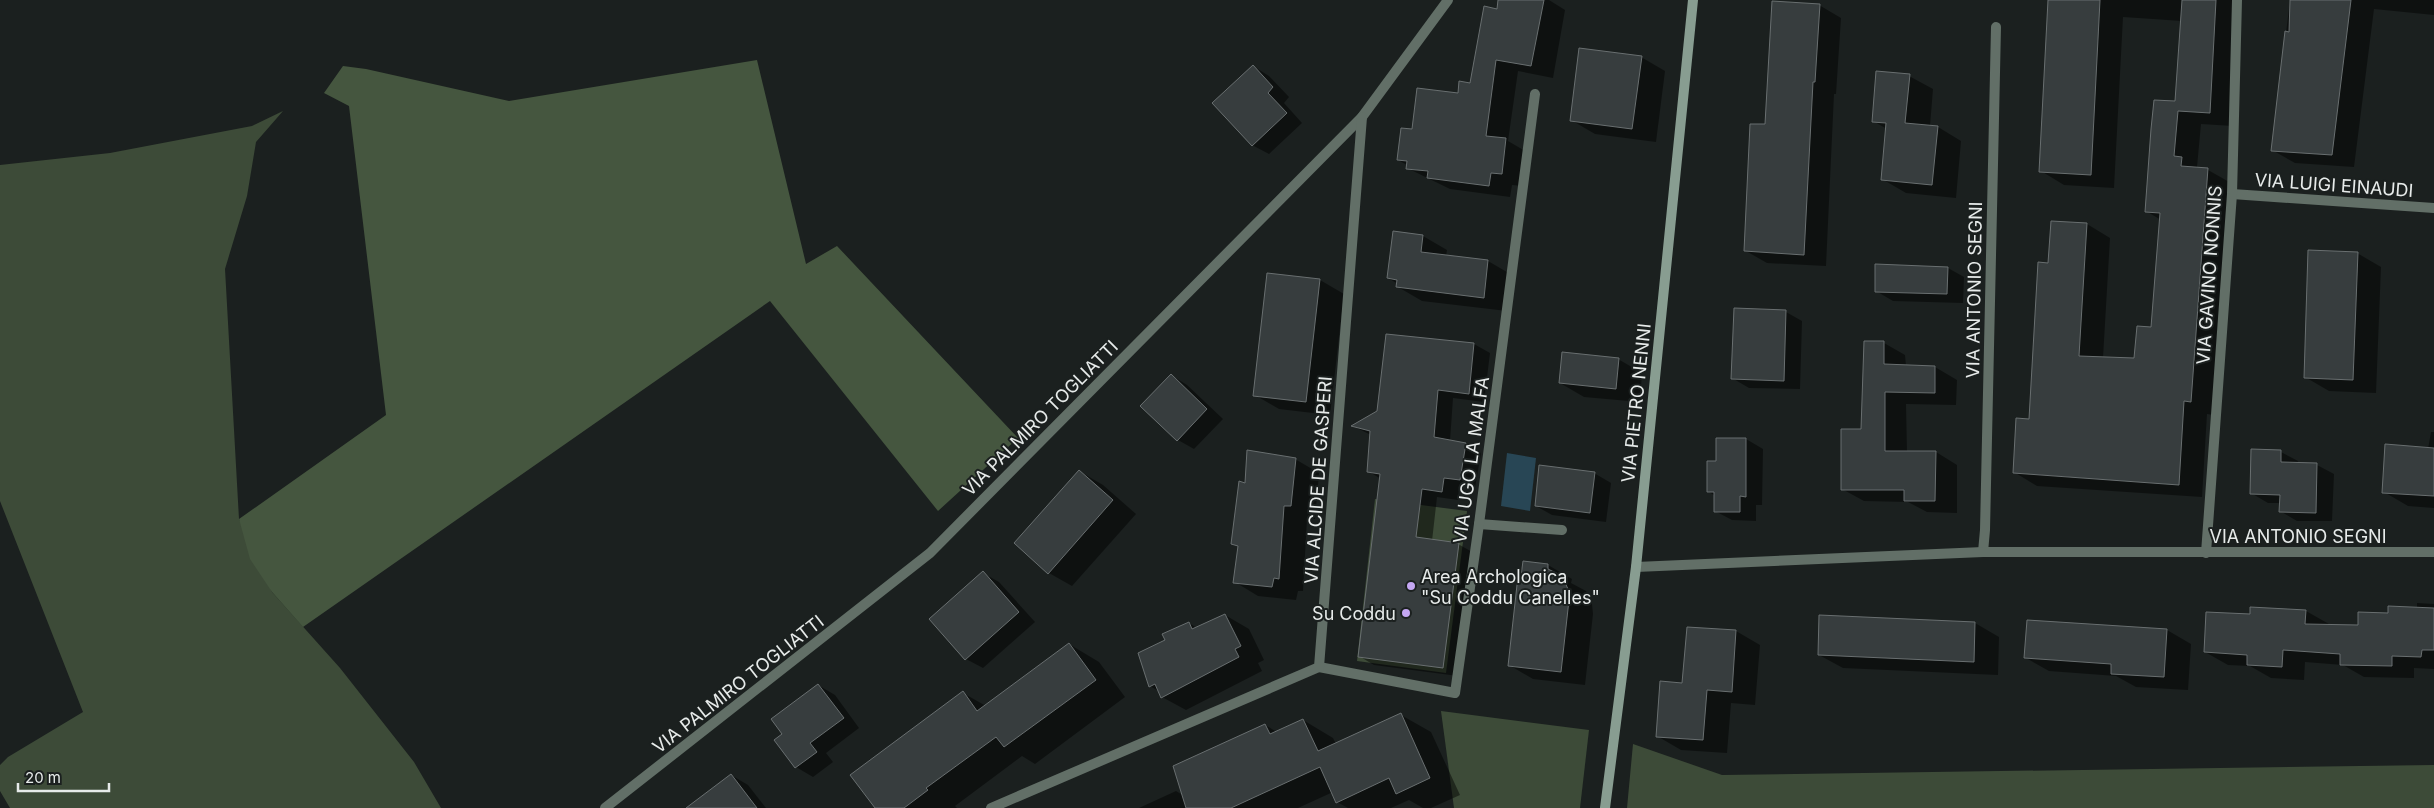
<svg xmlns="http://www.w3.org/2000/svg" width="2434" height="808" viewBox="0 0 2434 808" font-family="Inter,sans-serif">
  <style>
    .green { fill: #3d4b38 }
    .forest { fill: #45563f }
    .water { fill: #284655 }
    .shadow { fill: #0007 }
    .building { fill: #373d3e; stroke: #696f70 }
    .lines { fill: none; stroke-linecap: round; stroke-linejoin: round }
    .street { stroke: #626f67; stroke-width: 10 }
    .secondary { stroke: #889d91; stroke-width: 10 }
    .poi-dot { fill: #c4a7f2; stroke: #1b201f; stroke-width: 2 }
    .labels { text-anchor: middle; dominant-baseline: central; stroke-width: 4; stroke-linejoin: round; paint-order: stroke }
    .street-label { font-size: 18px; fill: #e7ebea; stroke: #1b201f }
    .poi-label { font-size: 18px; fill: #e7ebea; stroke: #1b201f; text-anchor: start }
  </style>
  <rect width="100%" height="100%" fill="#1b201f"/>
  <g class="green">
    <polygon points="283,111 256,142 247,196 225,269 239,519 272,592 340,668 414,762 441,808 10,808 0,791 0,765 8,757 83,712 0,501 0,165 110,153 252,126"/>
    <polygon points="1375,499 1467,511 1446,673 1357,661"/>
    <polygon points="1441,711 1589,730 1580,808 1454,808"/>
    <polygon points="1633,744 1722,775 2434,765 2434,808 1627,808"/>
  </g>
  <polygon class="forest" points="757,60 806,264 837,246 1018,438 938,511 770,301 303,627 272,592 250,559 239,519 386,415 349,106 324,93 343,66 366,69 509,101"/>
  <polygon class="water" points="1507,453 1536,458 1530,511 1501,506"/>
  <g class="shadow">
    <polygon points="1500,0 1549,0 1565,10 1553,78 1518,71 1508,141 1527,152 1523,186 1512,185 1510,197 1450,189 1407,168 1407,165 1398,160 1413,130 1471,84"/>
    <polygon points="2050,0 2240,0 2233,126 2201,124 2197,167 2208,170 2231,183 2214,415 2207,414 2202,497 2037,486 2014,472 2030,420 2049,264 2087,224 2110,238 2103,358 2135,359 2153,329 2161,220 2146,211 2176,103 2182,21 2123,17 2114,188 2064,185 2041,171"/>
    <polygon points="2290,0 2434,0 2434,15 2374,9 2354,167 2295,163 2272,150"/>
    <polygon points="1819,5 1841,18 1836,94 1834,94 1826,266 1767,263 1746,251 1766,126"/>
    <polygon points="1641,57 1665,71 1656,142 1595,134 1571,120"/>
    <polygon points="1253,66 1269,76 1289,97 1284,103 1302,123 1269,154 1252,145"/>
    <polygon points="1909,76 1933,89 1930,126 1938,127 1961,141 1956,198 1906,193 1882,179 1887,129 1873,121"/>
    <polygon points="1423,236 1447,250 1446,256 1488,261 1512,275 1507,311 1422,301 1398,287 1398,284 1388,278"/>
    <polygon points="2357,253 2381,267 2376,393 2329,391 2305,377"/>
    <polygon points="1948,268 1964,277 1963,303 1893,301 1876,291"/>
    <polygon points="1268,274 1320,280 1344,294 1330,415 1279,409 1255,395"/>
    <polygon points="1786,312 1802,321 1800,389 1749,388 1732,378"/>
    <polygon points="1387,335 1474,344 1490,353 1484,402 1453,398 1450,441 1466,444 1481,453 1475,488 1459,486 1458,500 1437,497 1432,541 1458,544 1474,553 1458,676 1374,665 1359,656 1381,479 1368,471 1371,435 1353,426 1378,412"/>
    <polygon points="1884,343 1905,355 1906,366 1935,367 1957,380 1956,405 1906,404 1907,452 1936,452 1957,465 1957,513 1927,512 1908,502 1864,501 1842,489 1862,430"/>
    <polygon points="1618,359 1642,373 1640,402 1584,397 1560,383"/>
    <polygon points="1171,375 1187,385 1223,419 1194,449 1178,440"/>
    <polygon points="2431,432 2434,432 2434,508 2408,506 2384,492 2428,449"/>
    <polygon points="1717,439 1746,439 1763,449 1762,505 1756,505 1756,521 1732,520 1715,511 1715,496 1708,491 1717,463"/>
    <polygon points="2252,451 2281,452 2298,461 2297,464 2317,465 2334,474 2332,521 2297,521 2280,511 2281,503 2268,503 2251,493"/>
    <polygon points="1295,459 1319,473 1315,519 1307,519 1303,591 1298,591 1296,600 1258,596 1235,582 1239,547 1232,543 1246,484"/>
    <polygon points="1079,471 1103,485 1136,514 1072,586 1049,573"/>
    <polygon points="1594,473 1611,483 1606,522 1552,515 1536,506"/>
    <polygon points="1548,565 1572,579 1571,583 1586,591 1592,604 1593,614 1585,685 1533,679 1509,665"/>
    <polygon points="983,573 999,582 1035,622 983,668 966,659"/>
    <polygon points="2417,603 2434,604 2434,669 2414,668 2414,678 2364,677 2343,665 2305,662 2304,680 2271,678 2250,666 2228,665 2205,652 2251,616 2306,611 2329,624 2359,626 2390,614 2417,608"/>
    <polygon points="1225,615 1249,629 1264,660 1258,663 1262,671 1186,710 1162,697 1160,692 1150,686 1189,623 1197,628"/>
    <polygon points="1821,616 1975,623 1999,637 1998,675 1843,668 1819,655"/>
    <polygon points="1688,628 1736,631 1760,645 1755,705 1731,703 1727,753 1681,750 1657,736 1683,684"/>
    <polygon points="2167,630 2191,644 2188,690 2136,687 2116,676 2049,671 2026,658"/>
    <polygon points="1069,644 1099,662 1125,697 1035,764 1022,756 955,806 957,808 876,808 963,693 986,706"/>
    <polygon points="818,685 835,695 859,728 826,753 833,762 813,777 796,767 776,740 784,734"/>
    <polygon points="1401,715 1431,732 1460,795 1431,808 1423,808 1409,800 1391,808 1348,808 1337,802 1333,792 1298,808 1139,808 1176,791 1184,796 1265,725 1277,732 1303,720 1333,738 1336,744"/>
    <polygon points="731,775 748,785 766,808 709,808"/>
  </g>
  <g class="building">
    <polygon points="1498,0 1544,0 1531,66 1496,60 1486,136 1506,138 1502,174 1491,173 1489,186 1427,178 1428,171 1406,169 1407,161 1397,160 1401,128 1412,129 1417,88 1458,93 1459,81 1470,83 1484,6 1497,9"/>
    <polygon points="2048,0 2100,0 2091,175 2039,172"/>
    <polygon points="2182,0 2216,0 2210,113 2178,111 2174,156 2182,157 2181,166 2208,168 2191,402 2184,401 2179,485 2013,473 2016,418 2029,419 2038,262 2048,263 2051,221 2087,223 2079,356 2134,358 2137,326 2151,327 2160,213 2145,212 2151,129 2154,100 2175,101"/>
    <polygon points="2290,0 2351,0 2332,155 2271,151 2285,31 2289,32"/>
    <polygon points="1772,1 1820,4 1815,82 1813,82 1804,255 1744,251 1750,124 1765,124"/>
    <polygon points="1579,48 1642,56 1632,129 1570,121"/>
    <polygon points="1253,65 1273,87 1268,93 1287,113 1252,146 1212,103"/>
    <polygon points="1876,71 1910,74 1905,123 1938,126 1932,185 1881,180 1886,123 1872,122"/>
    <polygon points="1393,231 1423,235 1421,252 1488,260 1484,298 1396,287 1397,280 1387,278"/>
    <polygon points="2308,250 2358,252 2353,380 2304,378"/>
    <polygon points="1875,264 1948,267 1947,294 1875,292"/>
    <polygon points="1267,273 1320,279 1306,402 1253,396"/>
    <polygon points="1734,308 1786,310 1784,381 1731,379"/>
    <polygon points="1386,334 1474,343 1469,394 1438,390 1434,437 1466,443 1460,480 1444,478 1442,492 1422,489 1416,537 1459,543 1443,668 1358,657 1380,474 1367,472 1370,431 1351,426 1377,411"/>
    <polygon points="1864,341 1884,341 1884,364 1935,366 1935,393 1885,392 1885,451 1936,451 1935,501 1904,501 1904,490 1841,490 1841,429 1861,429"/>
    <polygon points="1562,352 1619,358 1616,389 1559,383"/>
    <polygon points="1171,374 1207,409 1177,441 1140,406"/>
    <polygon points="1716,438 1746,438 1746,497 1740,496 1740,512 1714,512 1714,492 1707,492 1707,461 1716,461"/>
    <polygon points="2385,444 2434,448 2434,496 2382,493"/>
    <polygon points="2251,449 2281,450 2281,462 2317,463 2316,513 2279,512 2280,495 2250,494"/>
    <polygon points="1247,450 1296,458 1291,506 1284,506 1279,579 1274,578 1272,587 1233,583 1238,546 1231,544 1239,481 1245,483"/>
    <polygon points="1539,465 1595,472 1590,513 1535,506"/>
    <polygon points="1079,470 1113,500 1048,574 1014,543"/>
    <polygon points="1523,561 1548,564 1548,569 1562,576 1568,589 1569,600 1561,672 1508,666 1518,576 1521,576"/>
    <polygon points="983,571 1019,612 965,660 929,619"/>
    <polygon points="2388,606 2434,608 2434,650 2422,650 2421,657 2392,656 2392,666 2340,665 2340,654 2283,650 2282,667 2247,665 2247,655 2204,652 2206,612 2250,614 2250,607 2306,610 2305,624 2358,625 2358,612 2388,613"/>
    <polygon points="1225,614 1241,646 1235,649 1239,657 1161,698 1155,684 1149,687 1138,653 1165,640 1162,634 1189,622 1192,629"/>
    <polygon points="1819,615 1975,622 1974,662 1818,655"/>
    <polygon points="2027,620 2167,629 2164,677 2111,674 2111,664 2024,658"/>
    <polygon points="1687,627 1736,630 1732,692 1707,690 1703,740 1656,737 1660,681 1682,683"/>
    <polygon points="1069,643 1096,680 1004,747 996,737 926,788 928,790 904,808 875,808 850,775 963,691 977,711"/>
    <polygon points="818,684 844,718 810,743 817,752 795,768 774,740 782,734 771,719"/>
    <polygon points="1401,713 1430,778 1396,794 1389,778 1336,803 1320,767 1231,808 1186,808 1173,766 1265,724 1270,734 1303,719 1318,751"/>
    <polygon points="731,774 757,808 686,808"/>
  </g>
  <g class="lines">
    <g class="street">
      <polyline points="2232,194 2434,208"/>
      <polyline points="1479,524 1562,530"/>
      <polyline points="1983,552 1985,530 1996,27"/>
      <polyline points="2206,553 2232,194 2237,0"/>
      <polyline points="1636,567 1983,552 2434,552"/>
      <polyline points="1319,667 1455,693 1479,524 1535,94"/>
      <polyline points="605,808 930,553 1362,117 1448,0"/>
      <polyline points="991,808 1319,667 1362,117"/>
    </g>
    <polyline class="secondary" points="1605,808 1636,567 1693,0"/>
  </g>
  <g class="poi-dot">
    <circle cx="1411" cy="586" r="5"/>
    <circle cx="1406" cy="613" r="5"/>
  </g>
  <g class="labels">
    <g class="street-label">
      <text transform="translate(2334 185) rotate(4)">VIA LUIGI EINAUDI</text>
      <text transform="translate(2209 275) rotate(-86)">VIA GAVINO NONNIS</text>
      <text transform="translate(1974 290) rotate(-89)">VIA ANTONIO SEGNI</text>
      <text transform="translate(1636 403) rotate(-84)">VIA PIETRO NENNI</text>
      <text transform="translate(1040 418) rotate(-45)">VIA PALMIRO TOGLIATTI</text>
      <text transform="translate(1471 460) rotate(-82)">VIA UGO LA MALFA</text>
      <text transform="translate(1318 480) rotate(-86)">VIA ALCIDE DE GASPERI</text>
      <text x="2298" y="536">VIA ANTONIO SEGNI</text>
      <text transform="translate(738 684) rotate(-38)">VIA PALMIRO TOGLIATTI</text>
    </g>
    <g class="poi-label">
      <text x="1421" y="576">Area Archologica<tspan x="1421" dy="21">"Su Coddu Canelles"</tspan></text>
      <text x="1396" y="613" text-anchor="end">Su Coddu</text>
    </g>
  </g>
  <path d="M18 783v8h91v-8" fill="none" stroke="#e7ebea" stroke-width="2.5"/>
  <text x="25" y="783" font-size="15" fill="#e7ebea" stroke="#1b201f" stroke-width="4" paint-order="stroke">20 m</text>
</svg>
